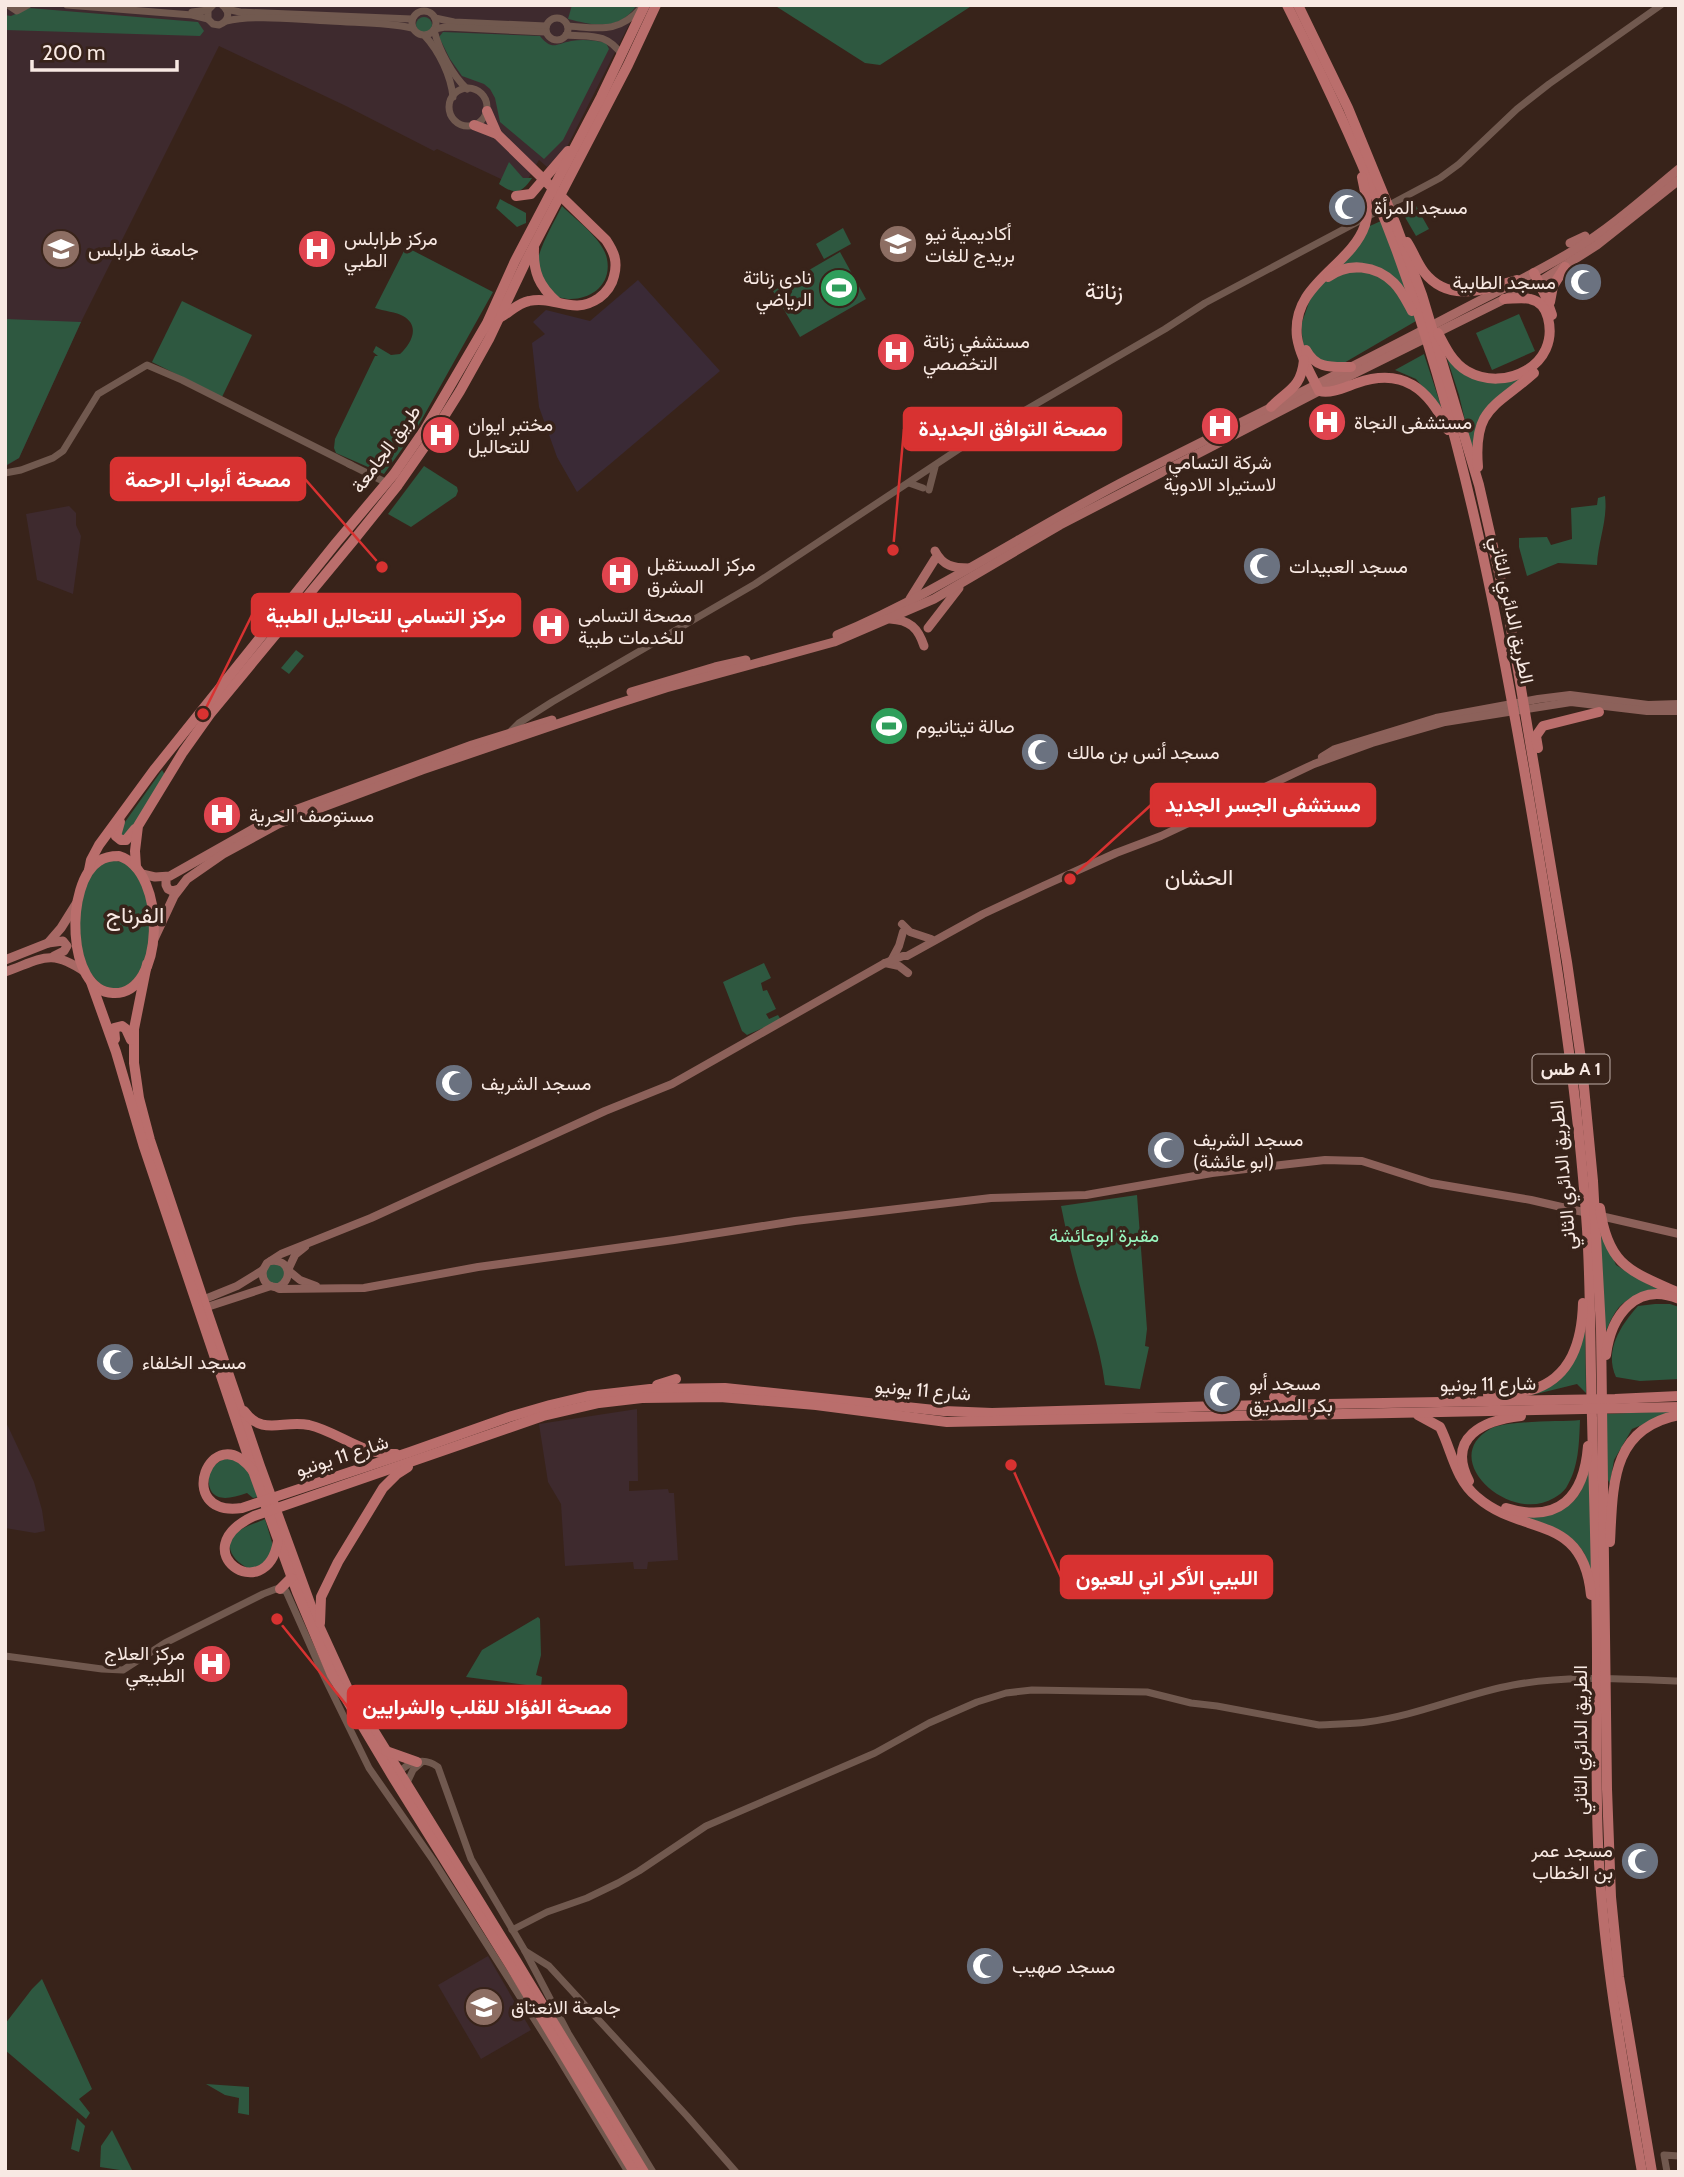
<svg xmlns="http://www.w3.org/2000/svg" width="1684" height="2177" viewBox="0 0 1684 2177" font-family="Cabin,Vazirmatn,sans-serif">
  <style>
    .industrial { fill: #3a2a36 }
    .education { fill: #3e2a2e }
    .green { fill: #2e5840 }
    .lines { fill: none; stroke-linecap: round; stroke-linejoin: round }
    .tertiary { stroke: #71594f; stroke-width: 7 }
    .secondary { stroke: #8c615a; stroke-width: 8 }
    .primary { stroke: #a86965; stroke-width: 9 }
    .trunk { stroke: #ba6e6c; stroke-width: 10 }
    .labels { text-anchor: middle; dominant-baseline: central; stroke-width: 7; stroke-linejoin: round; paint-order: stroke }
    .shield { fill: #38231a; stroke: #beaea7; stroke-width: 2 }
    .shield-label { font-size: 18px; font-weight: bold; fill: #f8e9e3 }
    .poi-label { font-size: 19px; fill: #f8e9e3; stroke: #38231a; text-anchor: start }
    .street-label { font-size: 19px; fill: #f8e9e3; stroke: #38231a }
    .park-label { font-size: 19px; fill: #98f5be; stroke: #38231a }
    .quarter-label { font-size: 23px; fill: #f8e9e3; stroke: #38231a }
    .leader { fill: none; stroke: #d83231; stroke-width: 2.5 }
    .callout-dot { fill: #d83231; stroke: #38231a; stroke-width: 2.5 }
    .callout { fill: #d83231; stroke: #d83231; stroke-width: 2.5 }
    .callout-label { font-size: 21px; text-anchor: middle; font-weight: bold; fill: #fff }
  </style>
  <rect width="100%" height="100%" fill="#38231a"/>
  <polygon class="industrial" points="638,280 720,371 577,492 557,457 539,407 532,343 545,334 533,322 546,310 590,321"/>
  <g class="education">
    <polygon points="5,5 639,5 568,145 547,167 539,160 522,189 437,149 434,151 346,106 219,46 81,322 19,458 5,467"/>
    <polygon points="69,506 76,513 76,525 81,536 73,594 37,580 26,514"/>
    <polygon points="637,1409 638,1481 629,1481 629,1491 668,1489 669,1493 674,1493 678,1560 648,1562 647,1569 634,1569 633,1562 565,1566 561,1504 548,1482 539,1424"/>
    <polygon points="5,1420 34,1482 42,1510 45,1531 35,1533 5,1528"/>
    <polygon points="488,1956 531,2030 481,2059 438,1985"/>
  </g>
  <g class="green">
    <path d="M572,5H637C619,31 596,26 568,19Z"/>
    <polygon points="774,5 973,5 880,65 865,63"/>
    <polygon points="29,8 198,22 204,31 200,36 5,30 5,15 11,16"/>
    <circle cx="424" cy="25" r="8"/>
    <path d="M443,32L540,36C552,51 556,44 571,41C582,39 595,40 606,43L609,49L563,140L544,159L500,122L495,98L490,89L484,84L462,76L450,59L439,37Z"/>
    <path d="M509,162L523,178H532C521,194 515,195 499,184Z"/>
    <polygon points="500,199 526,213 526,223 517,227 496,208"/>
    <polygon points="1415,204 1429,229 1416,236 1402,212"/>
    <path d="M562,206C575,219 604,240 607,259C616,305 542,314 539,272C539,266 538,260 539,255C544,239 554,222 562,206Z"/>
    <polygon points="1381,221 1420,321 1416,321 1337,367 1312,360 1303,344 1301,325 1312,294 1363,229"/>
    <polygon points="843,228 851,244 824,259 816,244"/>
    <path d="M406,247L493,292L417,428L384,474L336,453L334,448L335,439L375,356H378L373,352L376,346L391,355L400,354C411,344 421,326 403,316C397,312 383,311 375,308Z"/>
    <polygon points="840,252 866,299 800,337 773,291"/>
    <polygon points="182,301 252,335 222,397 152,362"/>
    <polygon points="1519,314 1535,351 1492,370 1476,333"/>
    <polygon points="5,319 81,322 19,458 5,466"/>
    <polygon points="1441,340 1454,360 1488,379 1538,364 1486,413 1476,467 1459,395"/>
    <polygon points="1424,354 1442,409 1416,379 1395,370"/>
    <polygon points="424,466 457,487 458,491 456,496 411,527 388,514"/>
    <path d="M1605,496C1608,520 1598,541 1597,565L1558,563L1527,576L1519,547V538L1547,537L1551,545L1572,539L1571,508L1597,505L1598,498Z"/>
    <polygon points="296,650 304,656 289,674 281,668"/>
    <polygon points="162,770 165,775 135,826 120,839 120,829"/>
    <path d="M108,860C117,861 126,861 133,868C152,889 155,950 139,973C135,979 129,984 124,989L103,988C98,981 90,974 86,966C74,940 77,893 94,869C97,865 103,863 108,860Z"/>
    <polygon points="764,963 771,978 761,983 763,991 767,990 776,1009 766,1014 769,1019 778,1015 781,1020 747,1035 742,1031 723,982"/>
    <path d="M1137,1195L1147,1329L1145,1346L1149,1347L1140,1389L1105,1385C1100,1343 1084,1304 1074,1264C1069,1245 1065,1225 1061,1206Z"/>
    <path d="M1599,1225L1616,1265L1649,1285L1667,1292C1627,1296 1619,1297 1604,1337Z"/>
    <circle cx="275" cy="1274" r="10"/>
    <path d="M1655,1304H1670L1679,1307V1379L1640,1381L1616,1377C1604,1351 1620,1326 1638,1306Z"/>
    <polygon points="1585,1314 1586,1393 1577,1384 1528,1396 1528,1394 1562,1375"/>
    <polygon points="1675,1411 1632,1429 1614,1460 1610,1484 1607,1478 1606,1414"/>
    <path d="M1580,1420C1579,1444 1579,1467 1566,1488C1563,1492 1559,1495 1554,1498C1510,1525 1437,1459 1490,1429C1505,1420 1560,1422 1580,1420Z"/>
    <path d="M226,1457L246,1465L258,1497L253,1498L247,1493C222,1502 205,1501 209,1469Z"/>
    <path d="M1590,1466L1592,1580C1590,1571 1588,1560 1584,1553C1569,1527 1536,1522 1511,1512C1523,1511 1559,1510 1568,1505C1581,1499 1586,1478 1590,1466Z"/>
    <path d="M265,1519L274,1549L268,1562L250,1569C234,1562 220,1545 239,1531C245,1526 257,1523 265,1519Z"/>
    <polygon points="538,1617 540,1619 541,1655 536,1675 542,1677 541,1687 466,1677 482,1650"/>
    <polygon points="42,1979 92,2089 79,2099 90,2113 86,2119 5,2050 5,2024 32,1989"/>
    <polygon points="206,2084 249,2087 249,2115 238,2113 239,2098 225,2095"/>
    <polygon points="77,2118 85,2126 79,2152 71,2149"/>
    <polygon points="112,2130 133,2172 100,2167 101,2146"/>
  </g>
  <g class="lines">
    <g class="tertiary">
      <polyline points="8,5 17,11 28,5"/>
      <polyline points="67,5 192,15 208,19"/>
      <path d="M213,5L208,10V19L213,24L219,25C229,21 231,12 222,5"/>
      <polyline points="226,9 240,12 412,19"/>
      <circle cx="424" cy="23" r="12"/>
      <polyline points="192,12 208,10"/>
      <circle cx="557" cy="29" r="11"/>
      <polyline points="435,18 454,22 546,26"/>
      <path d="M226,21C255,14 300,20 330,21C357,23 386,22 412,28"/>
      <path d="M568,26C599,28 618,34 641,8"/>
      <polyline points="435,29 445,27 545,32"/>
      <path d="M434,30C439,50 452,75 467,89"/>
      <path d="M566,35C591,37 606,32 622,55"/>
      <path d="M425,36C439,51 451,76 453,97"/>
      <circle cx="468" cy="107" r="19"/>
      <polyline points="349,464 387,483"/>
      <polyline points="5,473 21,470 53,458 63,451 98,394 147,365 182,380 351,465"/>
      <polyline points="909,483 923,488"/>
      <polyline points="929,490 935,467"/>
      <polyline points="511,731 519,723 552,702 755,584 962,447 1165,329 1205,303 1440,178 1459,164 1517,109 1549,84 1661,5"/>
      <polyline points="5,1656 102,1669 123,1670 165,1643 263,1594 276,1589 286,1591 322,1672 369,1768 433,1860 557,2055 628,2172"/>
      <path d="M397,1774C408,1762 424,1756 438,1767L471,1859L525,1951L568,2033L653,2172"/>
      <polyline points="405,1787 413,1770 422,1762"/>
      <path d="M512,1930L547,1912L587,1898L618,1883L639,1871L706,1826L875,1753L929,1723L977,1702L1006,1693L1032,1690L1147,1692L1191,1703L1217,1706L1319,1725C1335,1724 1352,1724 1367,1722C1417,1716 1464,1694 1513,1685C1568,1675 1623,1679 1679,1681"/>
      <polyline points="525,1951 549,1966 687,2116 736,2172"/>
      <polyline points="1667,2172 1664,2155 1679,2156"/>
    </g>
    <g class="secondary">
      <polyline points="1322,757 1335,749 1436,718 1538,699 1570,695 1648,705 1679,704"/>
      <polyline points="902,924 910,932 931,939"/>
      <polyline points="891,961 899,946 903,932"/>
      <polyline points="885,963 899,966 908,973"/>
      <path d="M263,1270C261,1281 268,1288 279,1287C294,1278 289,1259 271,1261"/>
      <polyline points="288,1270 295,1255 305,1247"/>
      <polyline points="289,1271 300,1280 316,1286"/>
      <polyline points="275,1287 279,1289 364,1288 478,1267 674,1240 795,1221 991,1198 1086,1195 1212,1173 1325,1160 1362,1161 1431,1183 1531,1200 1679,1234"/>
      <polyline points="200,1301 237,1286 263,1270 267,1263 281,1254 371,1218 605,1111 672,1084 885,963 903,956 907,956 983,914 1043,886 1116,853 1161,836 1314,764 1372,743 1445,722 1571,702 1647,711 1679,711"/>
      <polyline points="201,1309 271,1286"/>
    </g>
    <g class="primary">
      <polyline points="1570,243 1585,236"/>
      <path d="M935,551C943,566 953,568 969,568"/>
      <polyline points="910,599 935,559"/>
      <path d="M890,619C910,620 918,628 924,646"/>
      <polyline points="928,628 959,588"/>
      <path d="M837,635C942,591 1035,526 1136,475C1241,422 1348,370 1452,315C1493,293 1535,274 1574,250C1612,227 1645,197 1679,169"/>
      <polyline points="631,692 715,667 746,660"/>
      <polyline points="142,874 155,877 170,876 264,823 295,810 472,745 552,720"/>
      <polyline points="166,877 166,885 168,889 172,891 179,889"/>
      <polyline points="154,939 174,896 187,879 223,854 278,824 422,770 616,704 666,688 834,642 934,599 1060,525 1319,391 1539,282 1597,245 1679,180"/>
      <polyline points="48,943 63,941 67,946 64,951 54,956"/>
      <polyline points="5,960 48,943 61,928 76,904"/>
      <path d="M5,972C42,959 50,948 85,972"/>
    </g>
    <g class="trunk">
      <path d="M1287,5C1327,84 1365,166 1396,249C1464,434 1500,627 1533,821C1556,956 1578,1092 1587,1229C1591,1292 1590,1356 1592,1418C1594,1500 1597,1581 1597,1663C1597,1730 1595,1797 1599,1863C1605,1967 1624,2069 1642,2172"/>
      <polyline points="1298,5 1348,108 1396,225 1422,295 1479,485 1509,617 1567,962 1582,1066 1593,1181 1601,1329 1607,1789 1611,1897 1619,1977 1652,2172"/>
      <path d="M487,111L497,134L606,240C614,252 618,261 614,276C612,285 607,292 599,298C573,316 554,295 529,301C518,303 510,312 501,317"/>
      <polyline points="474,125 497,134"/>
      <path d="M1362,177C1365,193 1370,209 1365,225C1351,267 1291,283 1297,337C1300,356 1311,374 1319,391C1332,394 1345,387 1357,383C1403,367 1429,389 1448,430"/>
      <polyline points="516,196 531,194 568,151"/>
      <path d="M1407,242C1413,251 1417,263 1424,272C1449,304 1485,289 1517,280"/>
      <path d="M534,248C533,272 539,286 557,302"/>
      <polyline points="1534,273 1545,295 1552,315"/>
      <path d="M1328,277C1348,262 1376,265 1394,283C1402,291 1407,302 1412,311"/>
      <polyline points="1550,302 1553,286 1565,267"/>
      <path d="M1438,333C1445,347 1453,363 1467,371C1505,393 1560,365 1548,318C1546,309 1540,301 1530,299C1522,297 1512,299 1504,299"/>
      <path d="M1306,350C1316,369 1331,367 1351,367"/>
      <path d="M1271,407C1289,389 1301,388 1304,360"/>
      <path d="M1478,467C1473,407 1496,407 1534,373"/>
      <polyline points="1538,748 1536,736 1543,726 1599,712"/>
      <polyline points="120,822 116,836 121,840 126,840 135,829"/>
      <path d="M119,856C168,871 165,996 113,993C66,991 65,882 99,861C105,857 112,856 119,856Z"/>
      <polyline points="136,867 135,851 138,826 183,752 210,714 353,541 398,485 428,442 460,391 489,339 527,259 628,65 656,5"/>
      <polyline points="89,870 91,860 99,845 154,770 336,543 394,474 425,429 487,323 515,261 601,97 645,5"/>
      <polyline points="147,964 134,1029 134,1063 139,1098 150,1140 206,1308 260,1466 315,1617 348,1689 515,1959 644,2172"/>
      <polyline points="91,982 116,1052 144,1147 253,1471 297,1592 332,1675 394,1779 510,1965 634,2172"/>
      <polyline points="115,1039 114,1028 122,1026 126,1029 131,1040"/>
      <path d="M1600,1208C1608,1266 1630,1271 1679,1293"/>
      <path d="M1606,1355C1611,1316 1636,1281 1679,1299"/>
      <polyline points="657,1385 676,1379"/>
      <path d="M1488,1395C1502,1394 1517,1393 1531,1390C1572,1378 1582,1340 1583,1303"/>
      <polyline points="1274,1397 1298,1401"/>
      <path d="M244,1411C262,1436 282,1420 309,1425C339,1432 363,1456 396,1454"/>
      <path d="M1418,1415L1440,1427C1452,1451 1455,1479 1477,1497C1523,1537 1583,1512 1591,1595"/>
      <path d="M253,1471C211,1415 172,1518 242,1508L410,1452L509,1417L550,1405L588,1396L650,1389L725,1388L944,1411L992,1413L1219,1406L1615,1399L1679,1396"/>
      <path d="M1469,1481C1446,1437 1484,1420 1521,1416"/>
      <path d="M1506,1508C1559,1524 1584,1497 1588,1446"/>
      <path d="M278,1541C266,1609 181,1550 254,1516L543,1416L599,1403L642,1398L720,1397L816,1405L947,1422L1679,1407"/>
      <path d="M1610,1542C1613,1485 1611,1428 1679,1415"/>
      <polyline points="280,1589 291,1578"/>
      <polyline points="320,1623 321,1597 338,1562 383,1488 397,1474 408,1467"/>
      <polyline points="386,1751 417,1762"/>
    </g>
  </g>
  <defs>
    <g id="mosque-disc" transform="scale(2.0125)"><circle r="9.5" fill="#6b7280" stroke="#38231a"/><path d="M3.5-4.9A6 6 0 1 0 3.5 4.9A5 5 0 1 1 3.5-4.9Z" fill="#fff"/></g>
    <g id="university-disc" transform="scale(2.0125)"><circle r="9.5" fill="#8d6e63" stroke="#38231a"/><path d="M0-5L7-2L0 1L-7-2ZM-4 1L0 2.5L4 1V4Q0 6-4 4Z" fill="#fff"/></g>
    <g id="hospital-disc" transform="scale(2.0125)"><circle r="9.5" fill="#e0444e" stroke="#38231a"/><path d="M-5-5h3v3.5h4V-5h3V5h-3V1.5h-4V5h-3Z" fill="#fff"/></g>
    <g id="stadium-disc" transform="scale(2.0125)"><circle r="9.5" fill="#2e9e5b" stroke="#38231a"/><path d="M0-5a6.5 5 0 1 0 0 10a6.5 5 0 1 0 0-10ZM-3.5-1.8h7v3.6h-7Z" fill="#fff"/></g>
  </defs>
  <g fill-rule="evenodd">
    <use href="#mosque-disc" x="1347" y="207"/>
    <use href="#university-disc" x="898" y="244"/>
    <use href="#university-disc" x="61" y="249"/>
    <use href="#hospital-disc" x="317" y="249"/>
    <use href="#mosque-disc" x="1583" y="282"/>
    <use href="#stadium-disc" x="839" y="288"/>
    <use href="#hospital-disc" x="896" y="352"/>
    <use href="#hospital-disc" x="1327" y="422"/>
    <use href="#hospital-disc" x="1220" y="426"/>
    <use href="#hospital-disc" x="441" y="435"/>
    <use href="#mosque-disc" x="1262" y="566"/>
    <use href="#hospital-disc" x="620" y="575"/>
    <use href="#hospital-disc" x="551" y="626"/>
    <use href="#stadium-disc" x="889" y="726"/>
    <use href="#mosque-disc" x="1040" y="752"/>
    <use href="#hospital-disc" x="222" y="815"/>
    <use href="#mosque-disc" x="454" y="1083"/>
    <use href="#mosque-disc" x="1166" y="1150"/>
    <use href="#mosque-disc" x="115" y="1362"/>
    <use href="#mosque-disc" x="1222" y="1394"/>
    <use href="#hospital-disc" x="212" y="1664"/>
    <use href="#mosque-disc" x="1640" y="1861"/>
    <use href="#mosque-disc" x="985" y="1966"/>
    <use href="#university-disc" x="484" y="2007"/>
  </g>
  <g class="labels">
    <rect class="shield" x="1532.5" y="1054.5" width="77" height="29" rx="5"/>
    <g class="shield-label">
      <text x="1571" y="1069">طس A 1</text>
    </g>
    <g class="poi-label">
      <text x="1374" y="207">مسجد المرأة</text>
      <text x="925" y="233">أكاديمية نيو<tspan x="925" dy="22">بريدج للغات</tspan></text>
      <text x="344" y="238">مركز طرابلس<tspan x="344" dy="22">الطبي</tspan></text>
      <text x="88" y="249">جامعة طرابلس</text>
      <text x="812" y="277" text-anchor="end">نادي زناتة<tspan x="812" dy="22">الرياضي</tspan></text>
      <text x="1556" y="282" text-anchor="end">مسجد الطابية</text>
      <text x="923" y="341">مستشفي زناتة<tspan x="923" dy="22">التخصصي</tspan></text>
      <text x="1354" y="422">مستشفى النجاة</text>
      <text x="468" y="424">مختبر ايوان<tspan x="468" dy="22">للتحاليل</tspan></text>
      <text x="1220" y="462" text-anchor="middle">شركة التسامي<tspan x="1220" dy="22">لاستيراد الادوية</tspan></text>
      <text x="647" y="564">مركز المستقبل<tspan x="647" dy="22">المشرق</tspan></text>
      <text x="1289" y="566">مسجد العبيدات</text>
      <text x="578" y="615">مصحة التسامي<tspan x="578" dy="22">للخدمات طبية</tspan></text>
      <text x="916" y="726">صالة تيتانيوم</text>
      <text x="1067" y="752">مسجد أنس بن مالك</text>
      <text x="249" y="815">مستوصف الحرية</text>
      <text x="481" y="1083">مسجد الشريف</text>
      <text x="1193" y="1139">مسجد الشريف<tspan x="1193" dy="22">(ابو عائشة)</tspan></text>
      <text x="142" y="1362">مسجد الخلفاء</text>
      <text x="1249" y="1383">مسجد أبو<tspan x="1249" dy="22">بكر الصديق</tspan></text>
      <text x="185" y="1653" text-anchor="end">مركز العلاج<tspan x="185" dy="22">الطبيعي</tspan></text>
      <text x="1613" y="1850" text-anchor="end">مسجد عمر<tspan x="1613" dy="22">بن الخطاب</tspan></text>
      <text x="1012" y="1966">مسجد صهيب</text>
      <text x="511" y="2007">جامعة الانعتاق</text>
    </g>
    <g class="street-label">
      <text transform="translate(386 449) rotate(-54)">طريق الجامعة</text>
      <text transform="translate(1512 610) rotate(78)">الطريق الدائري الثاني</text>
      <text transform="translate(1563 1175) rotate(-95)">الطريق الدائري الثاني</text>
      <text transform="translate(1488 1384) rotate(-1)">شارع 11 يونيو</text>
      <text transform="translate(923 1390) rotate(5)">شارع 11 يونيو</text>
      <text transform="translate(342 1456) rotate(-18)">شارع 11 يونيو</text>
      <text transform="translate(1580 1740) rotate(-90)">الطريق الدائري الثاني</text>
    </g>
    <g class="park-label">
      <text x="1104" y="1235">مقبرة ابوعائشة</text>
    </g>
    <g class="quarter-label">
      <text x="1104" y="291">زناتة</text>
      <text x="1199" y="877">الحشان</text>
      <text x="135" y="915">الفرناج</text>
    </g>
  </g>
  <path class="leader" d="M893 550L904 429M382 567L305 479M203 714L252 615M1070 879L1151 805M1011 1465L1061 1577M277 1619L348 1707"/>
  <g class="callout-dot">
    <circle cx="893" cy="550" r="7"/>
    <circle cx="382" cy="567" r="7"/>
    <circle cx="203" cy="714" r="7"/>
    <circle cx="1070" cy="879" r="7"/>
    <circle cx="1011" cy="1465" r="7"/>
    <circle cx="277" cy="1619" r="7"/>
  </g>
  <g class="callout">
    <rect x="904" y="408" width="217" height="42" rx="7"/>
    <rect x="111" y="458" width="194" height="42" rx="7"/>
    <rect x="252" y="594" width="268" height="42" rx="7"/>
    <rect x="1151" y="784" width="224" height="42" rx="7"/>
    <rect x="1061" y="1556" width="211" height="42" rx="7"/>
    <rect x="348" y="1686" width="278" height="42" rx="7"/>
  </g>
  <g class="callout-label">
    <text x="1013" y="436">مصحة التوافق الجديدة</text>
    <text x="208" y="487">مصحة أبواب الرحمة</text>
    <text x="386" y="623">مركز التسامي للتحاليل الطبية</text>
    <text x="1263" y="812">مستشفى الجسر الجديد</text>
    <text x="1167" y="1585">الليبي الأكر اني للعيون</text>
    <text x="487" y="1714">مصحة الفؤاد للقلب والشرايين</text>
  </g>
  <rect width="1684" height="2177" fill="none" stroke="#f8e9e3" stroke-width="14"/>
  <path d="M32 60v10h145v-10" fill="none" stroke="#f8e9e3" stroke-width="3.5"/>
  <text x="42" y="60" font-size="21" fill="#f8e9e3" stroke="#38231a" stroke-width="5" paint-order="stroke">200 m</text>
</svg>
